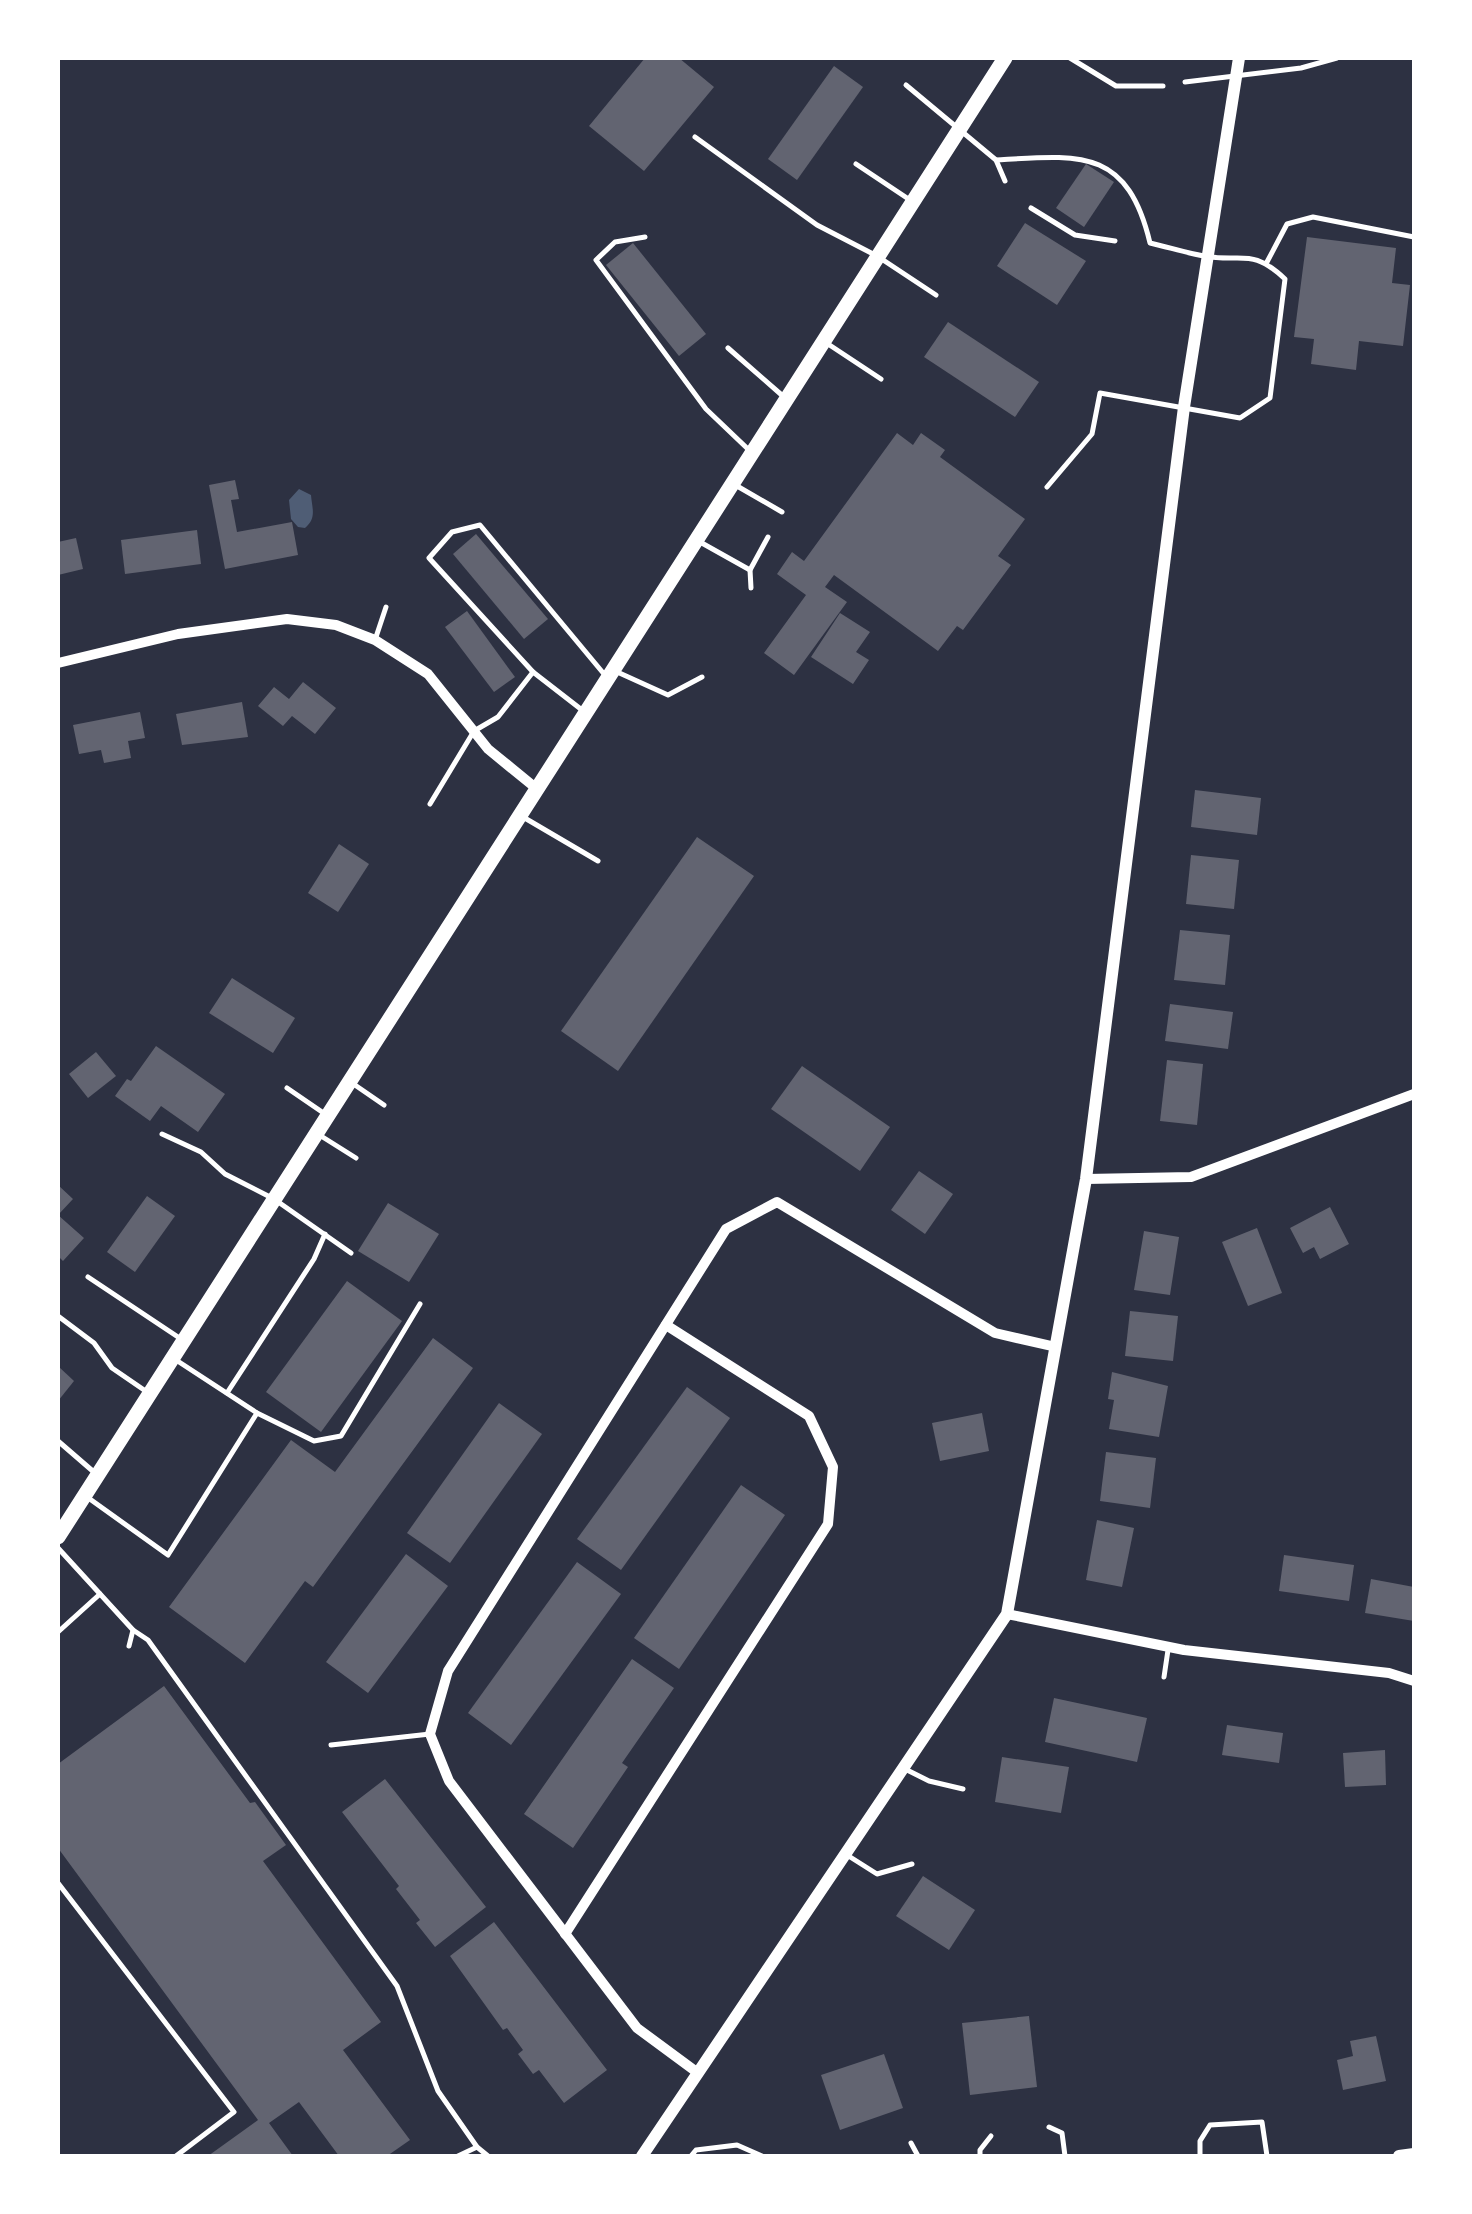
<svg xmlns="http://www.w3.org/2000/svg" width="1472" height="2214" viewBox="0 0 1472 2214" font-family="'Titillium Web',sans-serif">
  <style>
    .water { fill: #4f5d75 }
    .building { fill: #626471 }
    .lines { fill: none; stroke-linecap: round; stroke-linejoin: round }
    .service { stroke: #fff; stroke-width: 5 }
    .minor { stroke: #fff; stroke-width: 10 }
    .tertiary { stroke: #fff; stroke-width: 12 }
    .primary { stroke: #fff; stroke-width: 15 }
  </style>
  <rect width="100%" height="100%" fill="#2d3142"/>
  <path class="water" d="M299,489L311,495C312,508 317,518 305,528L298,527L291,519L289,500Z"/>
  <g class="building">
    <polygon points="645,58 679,58 714,87 644,171 589,126"/>
    <polygon points="834,66 863,87 797,180 768,159"/>
    <polygon points="1086,164 1114,182 1084,227 1056,208"/>
    <polygon points="1025,223 1086,261 1057,305 997,266"/>
    <polygon points="1307,237 1396,248 1392,283 1410,285 1403,346 1359,341 1356,370 1311,364 1314,339 1294,337"/>
    <polygon points="633,243 706,334 679,356 606,265"/>
    <polygon points="948,322 1039,382 1015,417 924,357"/>
    <polygon points="897,433 913,445 921,433 945,450 940,457 1025,519 998,556 1011,565 963,630 957,626 938,651 834,575 825,587 847,602 794,675 764,653 806,595 777,574 792,552 804,561"/>
    <polygon points="235,480 239,499 231,500 237,532 292,522 298,555 225,569 209,485"/>
    <polygon points="197,530 201,564 125,574 121,540"/>
    <polygon points="476,534 548,619 524,639 453,554"/>
    <polygon points="76,538 83,569 58,575 58,542"/>
    <polygon points="467,611 515,677 494,692 445,627"/>
    <polygon points="840,613 870,632 856,652 869,660 853,684 811,657"/>
    <polygon points="303,682 336,708 315,734 292,716 283,726 258,706 274,687 289,699"/>
    <polygon points="242,702 248,737 182,745 176,714"/>
    <polygon points="140,712 145,738 128,741 131,758 104,763 101,750 79,754 73,725"/>
    <polygon points="1195,790 1261,798 1257,835 1191,827"/>
    <polygon points="697,837 754,876 618,1071 561,1031"/>
    <polygon points="339,844 369,864 338,912 308,893"/>
    <polygon points="1191,855 1239,860 1234,909 1186,904"/>
    <polygon points="1180,930 1230,935 1225,985 1174,980"/>
    <polygon points="232,978 295,1018 273,1053 209,1013"/>
    <polygon points="1170,1004 1233,1012 1228,1049 1165,1041"/>
    <polygon points="156,1046 225,1094 198,1132 161,1106 150,1121 115,1096 127,1079 131,1081"/>
    <polygon points="96,1052 116,1076 88,1098 69,1074"/>
    <polygon points="1167,1060 1203,1064 1197,1125 1160,1121"/>
    <polygon points="802,1066 890,1127 860,1171 771,1109"/>
    <polygon points="919,1171 953,1194 925,1234 891,1210"/>
    <polygon points="58,1185 73,1199 58,1215 84,1238 63,1261 58,1256"/>
    <polygon points="147,1196 175,1216 135,1272 107,1252"/>
    <polygon points="388,1203 439,1234 409,1282 358,1251"/>
    <polygon points="1330,1207 1349,1244 1320,1259 1314,1247 1303,1253 1290,1228"/>
    <polygon points="1257,1228 1282,1293 1248,1306 1222,1242"/>
    <polygon points="1144,1231 1179,1237 1170,1295 1134,1290"/>
    <polygon points="347,1281 402,1321 321,1432 266,1392"/>
    <polygon points="1130,1311 1178,1316 1173,1361 1125,1356"/>
    <polygon points="433,1338 473,1368 313,1587 305,1581 245,1663 169,1607 291,1440 335,1472"/>
    <polygon points="58,1366 74,1381 58,1401"/>
    <polygon points="1112,1372 1168,1386 1159,1437 1109,1429 1114,1400 1108,1399"/>
    <polygon points="687,1387 730,1418 621,1570 577,1539"/>
    <polygon points="499,1403 542,1434 450,1563 407,1533"/>
    <polygon points="982,1413 989,1451 940,1461 932,1423"/>
    <polygon points="1106,1452 1156,1458 1150,1508 1100,1501"/>
    <polygon points="741,1485 785,1515 679,1669 634,1638"/>
    <polygon points="1097,1520 1134,1528 1122,1587 1086,1580"/>
    <polygon points="406,1554 448,1586 368,1693 326,1662"/>
    <polygon points="1284,1555 1354,1565 1349,1601 1279,1591"/>
    <polygon points="577,1562 621,1594 511,1745 468,1713"/>
    <polygon points="1371,1579 1414,1587 1414,1621 1365,1613"/>
    <polygon points="632,1659 674,1688 622,1763 628,1767 573,1848 524,1814"/>
    <polygon points="164,1686 250,1803 255,1802 286,1845 263,1861 381,2022 343,2050 410,2140 387,2156 339,2156 299,2102 269,2123 293,2156 208,2156 258,2120 58,1848 58,1764"/>
    <polygon points="1054,1698 1147,1718 1137,1762 1045,1742"/>
    <polygon points="1227,1725 1283,1733 1279,1763 1222,1755"/>
    <polygon points="1385,1750 1386,1785 1345,1787 1343,1753"/>
    <polygon points="1002,1757 1069,1767 1061,1813 995,1802"/>
    <polygon points="385,1779 486,1907 435,1947 416,1923 420,1920 396,1889 399,1886 342,1812"/>
    <polygon points="923,1876 975,1910 949,1950 896,1916"/>
    <polygon points="494,1922 607,2070 564,2103 539,2070 533,2074 518,2054 523,2050 507,2028 503,2030 450,1956"/>
    <polygon points="1029,2016 1037,2087 970,2095 962,2023"/>
    <polygon points="1376,2036 1386,2081 1343,2090 1337,2060 1353,2056 1350,2041"/>
    <polygon points="884,2054 903,2108 840,2130 821,2075"/>
  </g>
  <g class="lines">
    <g class="service">
      <polyline points="1070,58 1116,86 1163,86"/>
      <polyline points="1185,82 1301,68 1337,58"/>
      <polyline points="906,85 996,160 1005,181"/>
      <polyline points="695,137 817,225 877,256 936,295"/>
      <path d="M996,160C1079,155 1127,147 1150,243C1168,247 1186,253 1204,256C1243,263 1251,247 1285,279L1270,398L1240,418L1100,393L1092,434L1047,487"/>
      <polyline points="856,164 910,200"/>
      <polyline points="1031,208 1075,235 1115,241"/>
      <polyline points="645,237 615,242 596,260 706,409 750,451"/>
      <polyline points="1267,262 1287,224 1313,217 1414,237"/>
      <polyline points="825,342 881,379"/>
      <polyline points="728,348 784,397"/>
      <polyline points="737,486 782,512"/>
      <polyline points="700,542 750,570"/>
      <polyline points="751,588 750,570 768,537"/>
      <polyline points="375,640 386,607"/>
      <polyline points="615,671 668,695 702,677"/>
      <polyline points="533,672 429,558 452,532 480,525 604,674"/>
      <polyline points="430,804 474,731 498,717 533,672 582,710"/>
      <polyline points="523,817 598,861"/>
      <polyline points="352,1083 384,1105"/>
      <polyline points="287,1088 325,1114"/>
      <polyline points="162,1134 201,1152 225,1174 274,1199 351,1253"/>
      <polyline points="321,1136 356,1158"/>
      <polyline points="88,1277 181,1339"/>
      <polyline points="58,1316 94,1343 112,1368 147,1392"/>
      <polyline points="176,1360 257,1413 314,1441 341,1436 420,1304"/>
      <polyline points="227,1393 314,1259 325,1234"/>
      <polyline points="58,1441 95,1473"/>
      <polyline points="87,1497 168,1555 257,1413"/>
      <polyline points="58,1548 133,1630 129,1646"/>
      <polyline points="133,1630 148,1640 397,1986 438,2091 477,2147 488,2156"/>
      <polyline points="58,1632 100,1594"/>
      <polyline points="1164,1677 1168,1650"/>
      <polyline points="331,1745 430,1734"/>
      <polyline points="905,1769 929,1781 963,1789"/>
      <polyline points="847,1855 877,1874 912,1864"/>
      <polyline points="58,1883 234,2112 176,2156"/>
      <polyline points="1049,2127 1062,2133 1065,2156"/>
      <polyline points="911,2143 918,2156"/>
      <polyline points="458,2156 477,2147"/>
      <polyline points="691,2156 696,2150 737,2145 762,2156"/>
      <polyline points="980,2156 980,2150 991,2136"/>
      <polyline points="1200,2156 1200,2141 1210,2125 1262,2122 1267,2156"/>
    </g>
    <g class="minor">
      <polyline points="58,663 178,634 287,619 336,625 375,640 428,674 488,749 537,789"/>
      <polyline points="1086,1179 1191,1177 1414,1094"/>
      <polyline points="1007,1614 1184,1650 1389,1673 1414,1681"/>
      <polyline points="565,1934 828,1524 833,1467 809,1416 666,1325"/>
      <polyline points="698,2073 637,2028 449,1781 430,1734 448,1671 726,1229 777,1202 995,1333 1056,1347"/>
    </g>
    <g class="tertiary">
      <polyline points="642,2156 1007,1614 1086,1179 1184,407 1239,58"/>
      <polyline points="1399,2156 1414,2154"/>
    </g>
    <polyline class="primary" points="58,1537 1005,58"/>
  </g>
  <rect width="1472" height="2214" fill="none" stroke="#ffffff" stroke-width="120"/>
</svg>
